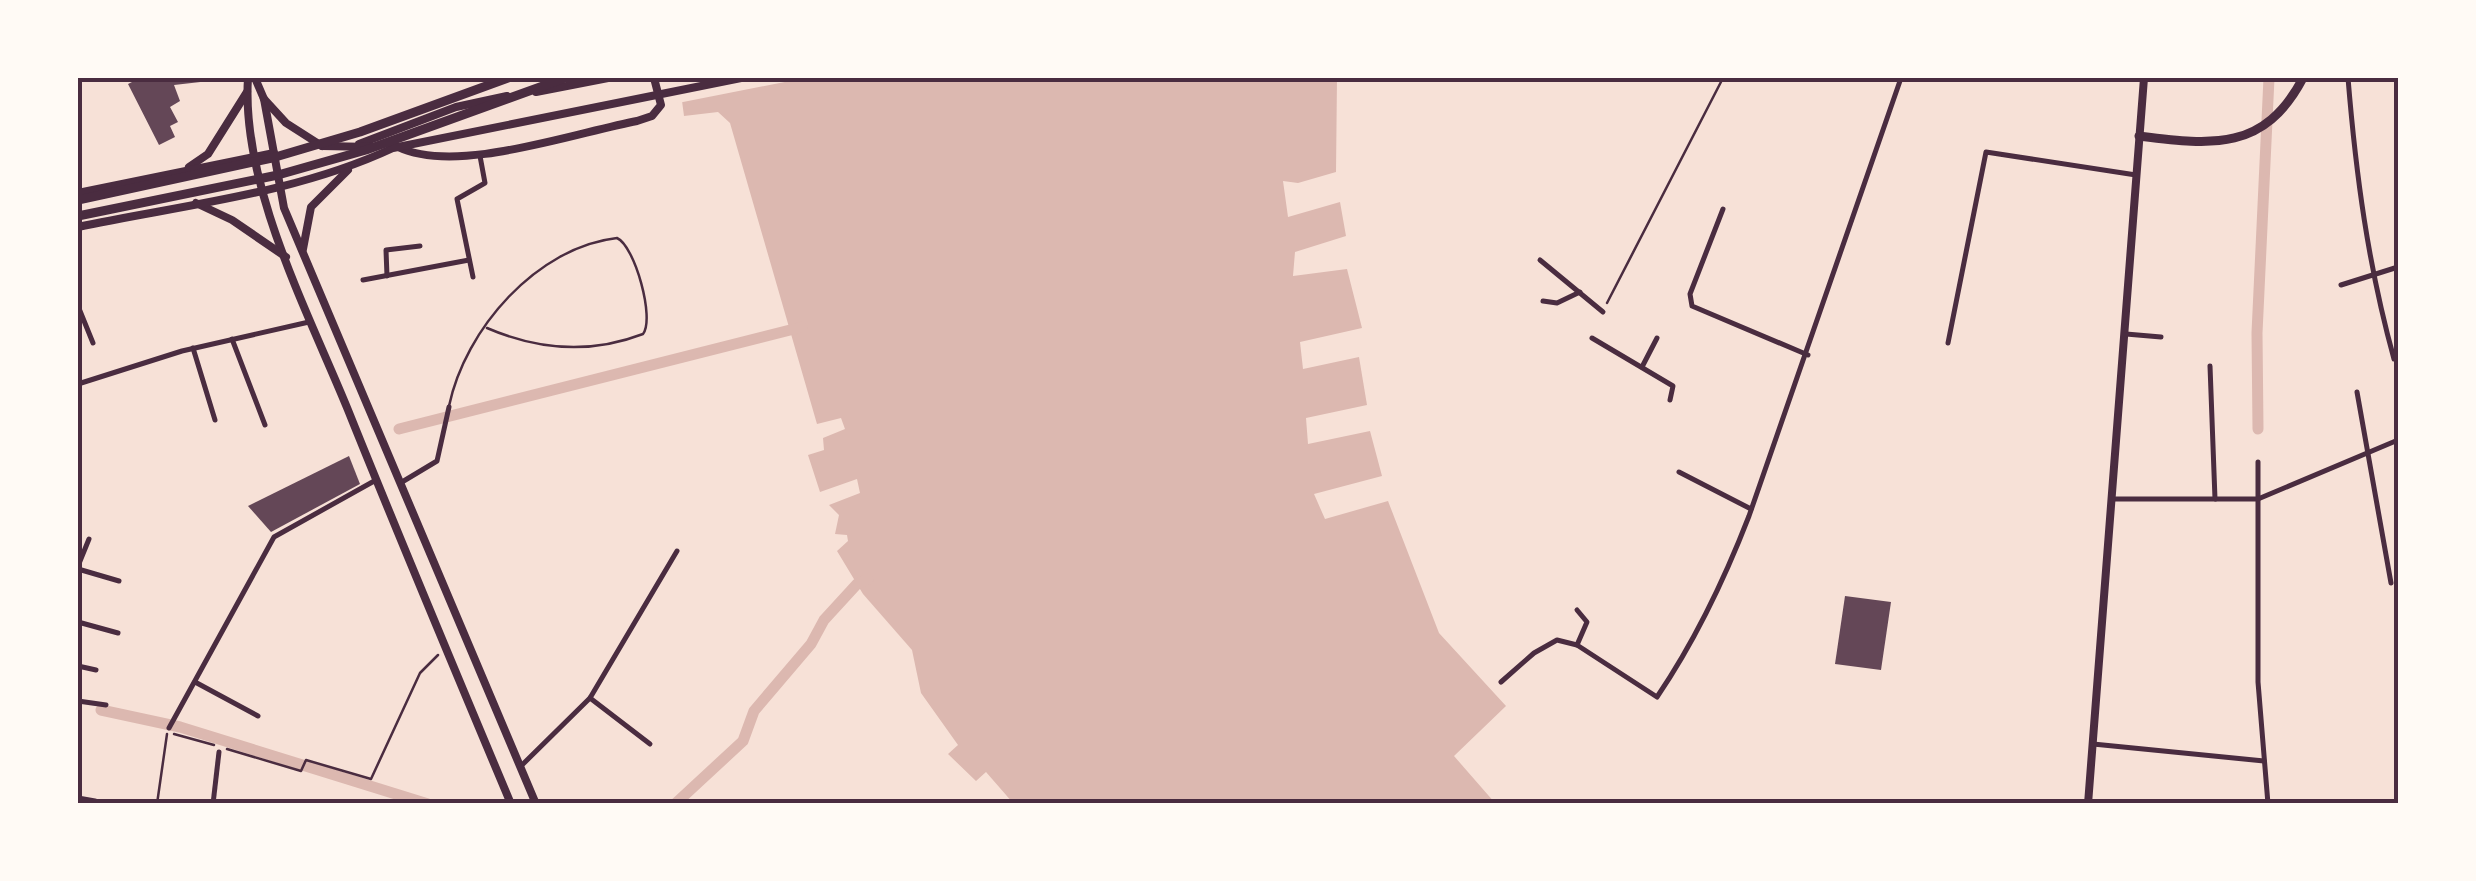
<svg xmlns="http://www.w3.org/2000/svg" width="2476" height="881" viewBox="0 0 2476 881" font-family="'Source Sans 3',sans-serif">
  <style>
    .water { fill: #dcb8b0 }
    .pier { fill: #f7e1d7 }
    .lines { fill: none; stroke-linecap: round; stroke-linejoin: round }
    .canal { stroke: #dcb8b0; stroke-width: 11 }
    .building { fill: #644757 }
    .path { stroke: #4a2c40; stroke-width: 2.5 }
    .service { stroke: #4a2c40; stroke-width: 2.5 }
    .minor { stroke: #4a2c40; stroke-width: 5 }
    .tertiary { stroke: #4a2c40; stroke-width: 8 }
    .secondary { stroke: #4a2c40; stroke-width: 8 }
    .primary { stroke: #4a2c40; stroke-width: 9 }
    .neatline { fill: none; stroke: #4a2c40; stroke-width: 4 }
  </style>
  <rect width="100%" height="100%" fill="#f7e1d7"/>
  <polygon class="water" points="679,78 1337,78 1336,172 1298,183 1283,181 1288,217 1340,202 1346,236 1295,252 1293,276 1347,269 1362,328 1300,342 1303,369 1359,357 1367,405 1306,418 1308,444 1370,431 1382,476 1314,494 1325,519 1388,501 1439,633 1506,706 1454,756 1495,803 1013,803 986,772 976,781 948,754 958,745 921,693 912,650 863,594 837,551 848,541 847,535 835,534 839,515 829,505 860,493 857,479 820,492 808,455 824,450 823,438 845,429 841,418 817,424 730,123 718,112 684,116"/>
  <polygon class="pier" points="674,78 805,78 678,103"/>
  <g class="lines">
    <g class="canal">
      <polyline points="399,429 802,327"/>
      <polyline points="2258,429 2257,333 2269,78"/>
      <polyline points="101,710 180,727 428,804"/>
      <polyline points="675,804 743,741 754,711 811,644 824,620 857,584 868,579"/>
    </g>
  </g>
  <g class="building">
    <polygon points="140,78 218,78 218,80 174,85 180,101 170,107 178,122 170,126 175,137 159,145 128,84"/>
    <polygon points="349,456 360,484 271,532 248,506"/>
    <polygon points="1845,596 1891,602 1881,670 1835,664"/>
  </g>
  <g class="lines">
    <g class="path">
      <polyline points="1607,303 1723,78"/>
      <polyline points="174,734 214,745"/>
      <polyline points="227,749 301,771 306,760 371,779 420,673 438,655"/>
      <polyline points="157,804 167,734"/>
    </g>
    <path class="service" d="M449,406C465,329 537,247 617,238C635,246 655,319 643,334C591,354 538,350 487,328"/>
    <g class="minor">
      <path d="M2348,78C2356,175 2368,265 2394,359"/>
      <polyline points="1723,209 1690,294 1692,306 1808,355"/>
      <polyline points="1540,260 1603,312"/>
      <polyline points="387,276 386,250 420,246"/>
      <polyline points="473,277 457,199 485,183 480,156"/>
      <polyline points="363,280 469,260"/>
      <polyline points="2341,285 2398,267"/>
      <polyline points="1543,301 1557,303 1580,292"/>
      <polyline points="78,306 93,343"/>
      <polyline points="2126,334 2161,337"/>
      <polyline points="1592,338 1673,386 1670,400"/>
      <polyline points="232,339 265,425"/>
      <polyline points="1948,343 1986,152 2136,175"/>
      <polyline points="193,348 215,420"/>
      <polyline points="2210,366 2215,499"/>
      <polyline points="1642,367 1657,338"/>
      <polyline points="78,384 182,351 309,322"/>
      <polyline points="2357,392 2391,583"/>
      <polyline points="2258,462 2258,682 2268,804"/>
      <polyline points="1679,472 1751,509"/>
      <polyline points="402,482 437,461 449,407"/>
      <polyline points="2113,499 2258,499 2398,440"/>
      <polyline points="78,566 89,539"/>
      <polyline points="78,569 119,581"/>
      <polyline points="1577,610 1587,622 1577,645"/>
      <polyline points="78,622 118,633"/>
      <polyline points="78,666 96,670"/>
      <polyline points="195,682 258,716"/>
      <path d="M1501,682L1534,653L1557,640L1577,645L1657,697C1695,641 1725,578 1749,516L1901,78"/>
      <polyline points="590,698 650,744"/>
      <polyline points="78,701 106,705"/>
      <polyline points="169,728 274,537 376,480"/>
      <polyline points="2093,744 2264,761"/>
      <polyline points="521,766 590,698 677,551"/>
      <polyline points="78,798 95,801"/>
      <polyline points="213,804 219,752"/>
    </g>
    <polyline class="tertiary" points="2088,804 2144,78"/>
    <g class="secondary">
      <path d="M248,78C241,185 308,312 348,410C401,542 456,673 511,804"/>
      <polyline points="255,78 264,99 284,208 536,804"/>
      <polyline points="536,92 608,78"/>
      <polyline points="264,99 286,123 322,146"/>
      <polyline points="359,144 456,107 507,96"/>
      <polyline points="322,146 373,147"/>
      <path d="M398,147C456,175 574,133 637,121L652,116L661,105L654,78"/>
      <polyline points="189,167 208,154 247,92"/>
      <polyline points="78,193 274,153"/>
      <polyline points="196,203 232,220 286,257"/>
      <path d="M78,227C182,205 295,194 393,148L741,78"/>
      <polyline points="303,249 311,207 348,170"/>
    </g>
    <g class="primary">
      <path d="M2139,136C2212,145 2264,152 2303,78"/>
      <polyline points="78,200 272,158 360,132 508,78"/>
      <polyline points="78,216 278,175 366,150 565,78"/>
    </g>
  </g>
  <rect width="2476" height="881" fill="none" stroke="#fffaf5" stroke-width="160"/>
  <rect x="80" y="80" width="2316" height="721" class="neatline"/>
</svg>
